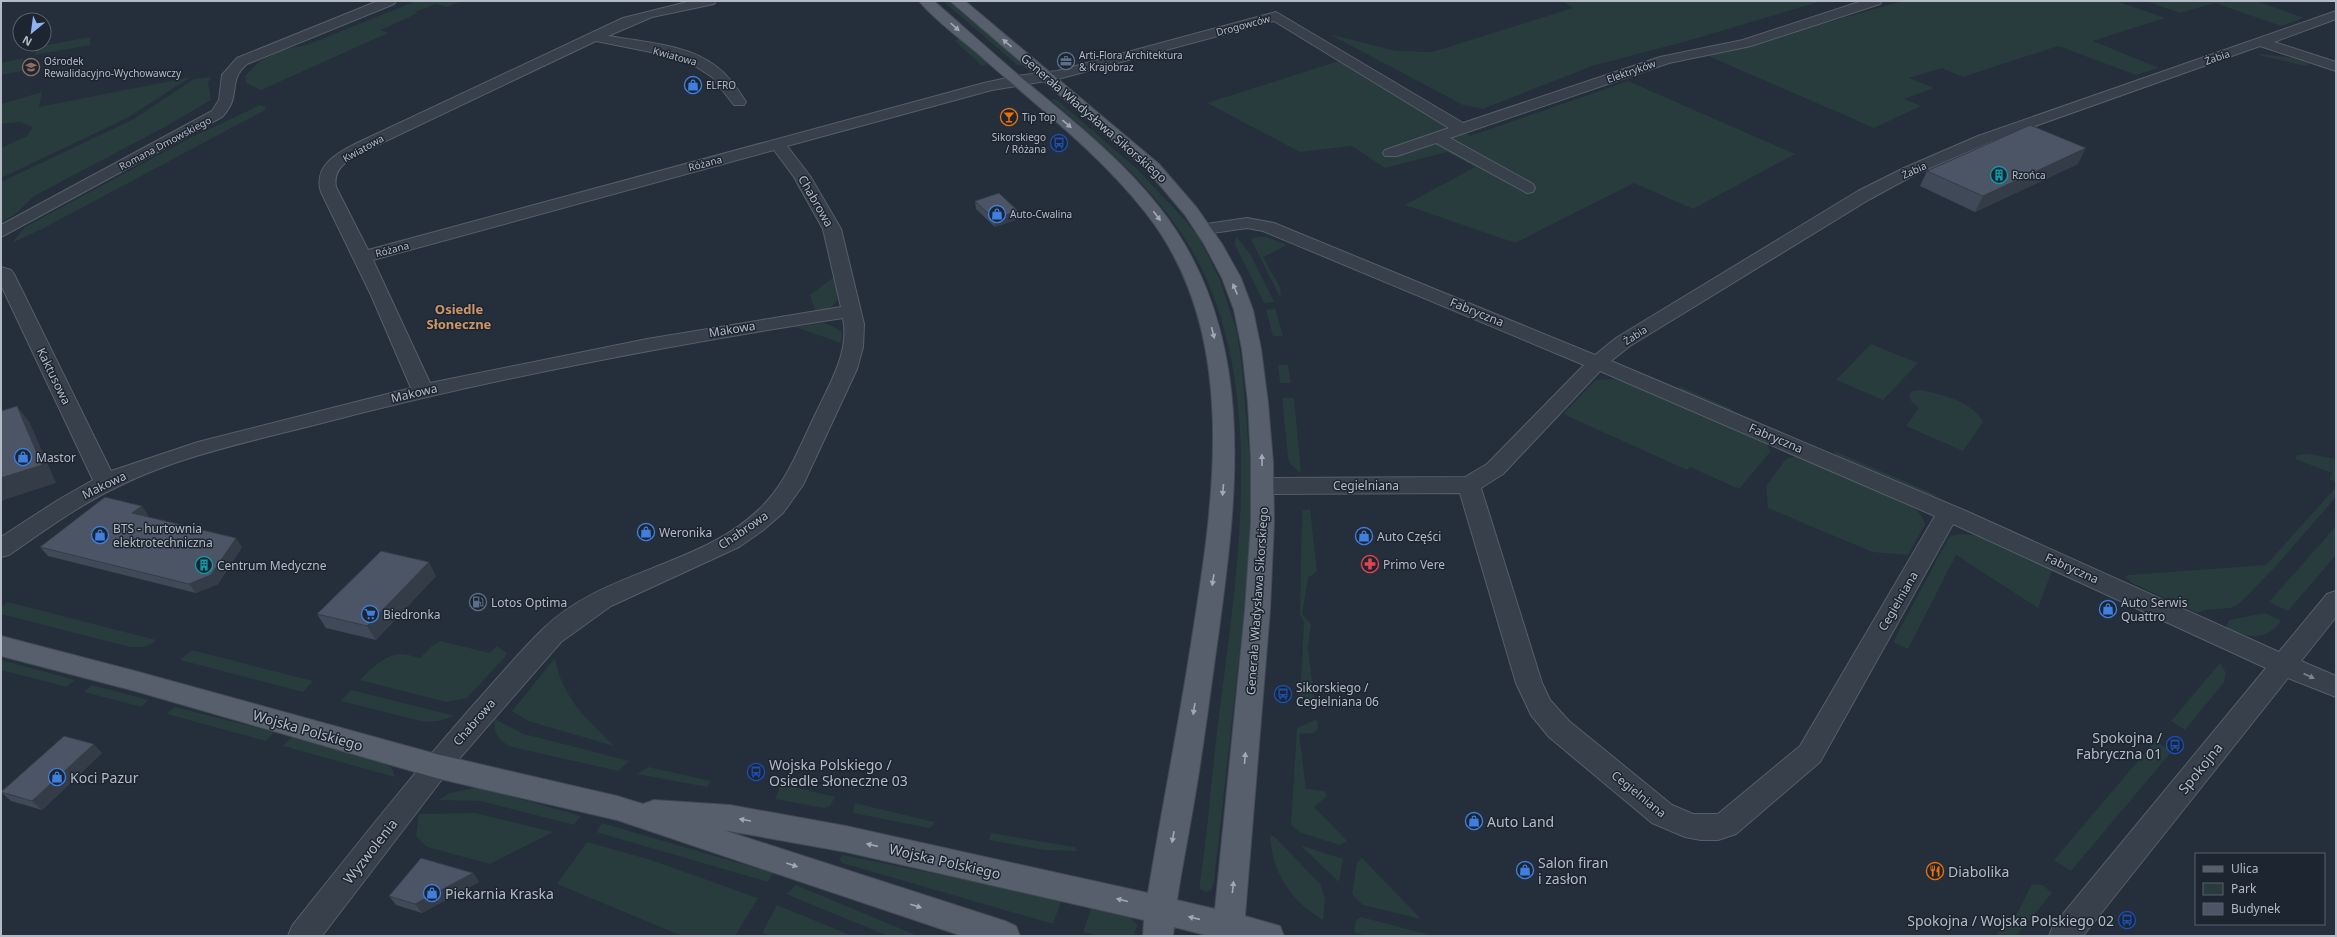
<svg xmlns="http://www.w3.org/2000/svg" width="2337" height="937" viewBox="0 0 2337 937" font-family="'Noto Sans',sans-serif">
  <style>
    .green { fill: #283b3d }
    .lines { fill: none; stroke-linecap: round; stroke-linejoin: round }
    .minor-casing { stroke: #565e69; stroke-width: 2 }
    .major-casing { stroke: #414954; stroke-width: 2 }
    .minor { fill: #38404b; fill-rule: evenodd }
    .major { fill: #565f6b; fill-rule: evenodd }
    .wall { fill: #404957 }
    .shaded-wall { fill: #343c47 }
    .building { fill: #4b5565; stroke: #343c47 }
    .oneway { fill: #a1a9b5 }
    .oneway2 { fill: #7c848f }
    .labels { text-anchor: middle; dominant-baseline: central; stroke-width: 3; stroke-linejoin: round; paint-order: stroke }
    .far-street-label { font-size: 10px; fill: #b4bbc7; stroke: #1d2530 }
    .far-poi-label { font-size: 10px; fill: #b4bbc7; stroke: #1d2530; text-anchor: start }
    .street-label { font-size: 12px; fill: #b4bbc7; stroke: #1d2530 }
    .poi-label { font-size: 12px; fill: #b4bbc7; stroke: #1d2530; text-anchor: start }
    .neighbourhood-label { font-size: 13px; font-weight: bold; fill: #cd9668; stroke: #1d2530 }
    .near-street-label { font-size: 14px; fill: #b4bbc7; stroke: #1d2530 }
    .near-poi-label { font-size: 14px; fill: #b4bbc7; stroke: #1d2530; text-anchor: start }
  </style>
  <rect width="100%" height="100%" fill="#252e3b"/>
  <g class="green">
    <polygon points="416,1 462,1 447,7 436,4 415,12 418,13 381,30 388,33 261,90 246,83 245,76 260,61 284,49 307,45"/>
    <polygon points="943,1 948,1 1023,65 1017,65"/>
    <polygon points="1563,1 1822,1 1687,41 1592,66 1483,109 1463,105 1329,34 1396,51 1432,52 1573,8"/>
    <polygon points="1903,1 2117,1 2165,18 2093,41 2159,68 2136,75 2058,46 1963,77 1942,68 1909,78 1934,88 1904,99 1921,106 1874,128 1708,56"/>
    <polygon points="2145,1 2257,1 2304,18 2281,26 2215,3 2180,13"/>
    <polygon points="90,37 90,45 35,55 36,47"/>
    <polygon points="960,39 988,64 982,66 954,40"/>
    <polygon points="2261,54 2294,58 2310,64 2305,66 2259,55"/>
    <polygon points="23,58 22,71 1,75 1,63"/>
    <polygon points="1342,60 1461,129 1470,136 1628,81 1795,154 1693,209 1634,183 1515,243 1405,205 1475,167 1447,152 1385,168 1352,146 1300,152 1207,103"/>
    <polygon points="191,77 127,118 1,178 1,148 27,136 33,127 20,122 1,124 1,104 42,92 39,107"/>
    <polygon points="211,77 208,82 211,100 163,128 34,196 14,215 1,222 1,182 134,119 194,79"/>
    <path d="M1056,99L1137,169L1185,220L1198,236L1220,280L1237,332L1242,366L1251,477L1252,541L1214,882L1211,890L1206,892L1200,889V882C1209,824 1212,766 1220,708C1239,558 1270,368 1182,234C1147,181 1098,141 1051,100Z"/>
    <polygon points="260,105 266,107 265,110 42,229 12,243 25,227 192,137"/>
    <polygon points="1236,236 1250,254 1274,302 1264,303 1235,245"/>
    <polygon points="1257,237 1267,237 1287,245 1263,257 1280,287 1281,299 1251,239"/>
    <path d="M834,277C839,297 843,304 820,312L815,310L810,295Z"/>
    <polygon points="1275,308 1283,336 1273,336 1266,310"/>
    <polygon points="823,323 833,326 842,332 841,343 795,327"/>
    <polygon points="1871,344 1918,363 1883,400 1836,380"/>
    <polygon points="1278,365 1288,365 1291,383 1280,383"/>
    <polygon points="1613,379 1624,381 1767,443 1770,452 1739,489 1690,467 1687,470 1565,415 1564,413 1596,380"/>
    <polygon points="1677,385 1732,409 1730,411 1685,393"/>
    <path d="M1921,390C1942,394 1973,402 1983,422L1963,451L1906,426L1919,408L1911,401L1909,395L1913,391Z"/>
    <polygon points="1282,398 1294,398 1301,473 1291,465 1288,458"/>
    <polygon points="1834,451 1941,497 1924,494 1837,457"/>
    <polygon points="2310,454 2336,459 2336,482 2329,479 2332,473 2295,459 2297,455"/>
    <path d="M1797,456L1907,503C1916,509 1922,514 1925,524L1908,555L1872,552L1768,508L1766,486L1786,459Z"/>
    <polygon points="2336,487 2336,497 2276,566 2240,603 2231,608 2206,610 2197,613 2132,583 2125,577 2128,575 2266,565"/>
    <path d="M1310,509L1317,571L1308,578L1302,614L1311,624L1308,648L1315,704C1307,706 1305,703 1300,697L1304,622L1300,615L1302,511Z"/>
    <polygon points="2336,526 2336,555 2288,611 2269,602"/>
    <polygon points="1962,534 1983,536 2053,568 2038,608 1956,555 1908,649 1893,642 1948,539 1951,536"/>
    <path d="M8,602L156,640C149,647 140,648 130,647L1,614V608Z"/>
    <path d="M2265,613L2281,621C2264,643 2249,636 2225,630L2229,620Z"/>
    <path d="M440,641L490,653L497,646L507,653L504,658L467,698L446,702L360,680C371,669 385,654 402,654C408,654 414,657 420,658L432,646Z"/>
    <polygon points="192,650 313,681 303,692 180,660"/>
    <path d="M555,658C562,698 587,719 614,746L528,721L512,711Z"/>
    <polygon points="1,660 75,680 67,687 1,670"/>
    <polygon points="2220,663 2226,673 2224,682 2185,730 2171,721"/>
    <polygon points="92,685 149,700 141,707 84,692"/>
    <polygon points="351,690 455,716 438,721 424,722 341,701"/>
    <polygon points="175,707 274,732 266,741 167,714"/>
    <path d="M495,719L524,734L630,761L618,771L512,747C499,742 493,734 495,719Z"/>
    <polygon points="1317,719 1318,728 1314,733 1299,734 1306,789 1325,791 1327,796 1314,807 1347,841 1340,845 1301,833 1291,825 1297,728"/>
    <polygon points="292,737 380,762 391,767 395,777 283,746"/>
    <polygon points="2155,741 2172,751 2071,871 2054,860"/>
    <polygon points="648,767 711,781 707,787 637,774"/>
    <polygon points="781,784 835,797 830,806 824,808 775,799"/>
    <polygon points="474,788 485,789 581,816 574,825 481,801 438,800 450,793"/>
    <polygon points="855,803 934,822 932,827 928,828 853,813"/>
    <polygon points="475,813 553,832 490,864 427,847 416,836 419,814"/>
    <polygon points="602,823 773,873 768,882 596,832"/>
    <polygon points="991,833 1074,847 1078,851 1044,850 989,840"/>
    <path d="M1270,835L1275,837L1320,884L1325,899L1323,920C1291,901 1272,873 1270,835Z"/>
    <polygon points="587,842 651,860 758,898 735,936 682,936 557,884"/>
    <polygon points="1300,845 1343,859 1339,882"/>
    <polygon points="843,855 1062,899 1053,924 842,863 839,859"/>
    <polygon points="1362,858 1421,919 1363,905 1352,894 1357,862"/>
    <polygon points="2032,884 2043,885 2052,893 2016,936 1995,936 2017,914"/>
    <polygon points="796,885 916,935 920,936 888,936 786,894"/>
    <polygon points="777,905 852,936 770,936 762,933"/>
    <polygon points="1092,906 1128,914 1137,925 1134,936 1099,936 1083,932"/>
    <polygon points="1361,917 1434,936 1367,936 1354,932 1356,920"/>
  </g>
  <g class="lines">
    <g class="minor-casing">
      <g id="minor">
        <path d="M378,1H396L394,4L247,64C226,82 243,95 222,117L1,237V225L212,111L219,100L222,75L237,58Z"/>
        <path d="M691,1H716L714,4L652,17L608,36C643,42 688,44 717,67C729,76 738,89 746,102L744,105H734L712,77L692,64L666,55L596,41L369,149C352,158 332,166 336,187L368,250L984,83L1016,76L1057,71L1276,12L1463,123L1660,57L1743,40L1862,1H1882L1880,4L1751,46L1669,63L1450,138L1533,184L1535,188L1533,192L1527,193L1436,143L1397,156H1385L1383,153L1385,150L1449,128L1274,21L1058,79L992,90L787,146L810,176L841,229L864,324L863,347L857,369L803,485L783,513L762,531L739,547L611,606L561,642L446,774L322,936H288L292,926C355,847 418,767 485,692C504,671 523,648 543,629C606,567 709,567 768,500C790,475 802,441 817,411C830,383 850,351 843,318C668,345 494,378 322,423C253,441 181,455 117,487C79,505 44,531 9,555L1,557V537L58,500L93,480L1,285V267L11,270L14,274L111,471L198,442L411,388L371,295L321,192C313,166 337,153 357,143L623,18ZM774,150L794,177L823,229L841,307L647,339L430,383L373,260Z"/>
        <path d="M2336,11V19L2274,42L2336,62V71L2260,46L1990,142L1916,174L1870,199L1630,346L1611,361L1966,511L2279,652L2327,594L2336,591V617L2301,661L2336,676V697L2288,678L2083,936H2049L2053,926L2266,668L1953,524L1820,762L1736,834L1718,840H1701L1685,837L1652,823L1549,737L1531,715L1516,683L1460,493L1263,494L1255,491L1252,486L1255,481L1263,478L1465,477L1487,464L1584,365L1263,231L1247,228L1206,234L1200,233L1197,229L1200,225L1247,218L1274,223L1595,355L1616,338L1858,191L1904,168L1978,136ZM1600,371L1935,516L1800,746L1718,814H1693L1672,805L1569,721L1550,700L1542,683L1481,488L1503,474Z"/>
      </g>
    </g>
    <g class="major-casing">
      <path id="major" d="M919,1H934C966,29 998,58 1030,85C1076,123 1123,161 1160,208C1258,333 1238,490 1218,637C1211,686 1205,735 1197,784C1191,822 1183,861 1177,900L1215,909L1245,610L1251,522V462L1248,403L1242,349L1234,310L1222,278L1204,244L1185,215L1147,170L950,1H965L1159,164L1197,208L1222,244L1241,278L1253,310L1261,349L1268,403L1273,462L1274,522L1270,610L1245,916L1280,926L1284,936H1209L1174,927L1173,936H1143L1144,920L846,852L723,830L1005,921L1016,926L1020,936H962L617,820L436,778L135,691L1,656V636L135,671L436,754L617,796L643,804L654,800L730,805L846,826L1148,893C1162,808 1179,723 1192,638C1214,499 1241,332 1145,212C1097,151 1034,104 976,52C957,36 935,20 919,1Z"/>
    </g>
    <use href="#minor" class="minor"/>
    <use href="#major" class="major"/>
  </g>
  <g class="wall">
    <polygon points="2078,164 1975,212 1920,186 1927,171"/>
    <polygon points="975,201 1019,219 995,227 976,209"/>
    <polygon points="148,515 147,517 242,547 218,584 196,593 48,556 40,547"/>
    <polygon points="436,576 376,640 326,628 317,614"/>
    <polygon points="102,753 42,810 11,801 1,792"/>
    <polygon points="473,873 479,882 422,913 396,905 389,896"/>
  </g>
  <g class="shaded-wall">
    <polygon points="2086,148 2078,164 1975,212 1983,196"/>
    <polygon points="1018,211 1019,219 995,227 994,219"/>
    <polygon points="17,406 30,423 56,483 1,501 1,478"/>
    <polygon points="142,506 148,515 139,523 132,513"/>
    <polygon points="236,538 242,547 218,584 196,593 189,584"/>
    <polygon points="429,562 436,576 376,640 367,626"/>
    <polygon points="94,744 102,753 42,810 32,801"/>
    <polygon points="473,873 479,882 422,913 415,904"/>
  </g>
  <g class="building">
    <polygon points="2030,125 2086,148 1983,196 1927,171"/>
    <polygon points="999,193 1018,211 994,219 975,201"/>
    <polygon points="17,406 42,465 1,478 1,411"/>
    <polygon points="105,497 142,506 132,513 236,538 211,575 189,584 40,547"/>
    <polygon points="381,551 429,562 367,626 317,614"/>
    <polygon points="64,736 94,744 32,801 1,792"/>
    <polygon points="421,858 473,873 415,904 389,896"/>
  </g>
  <defs><path id="oneway-solid" d="M-6-.8H1V-3.2L6.5 0L1 3.2V.8H-6Z"/></defs>
  <g class="oneway">
    <use href="#oneway-solid" transform="translate(955 27) rotate(42)"/>
    <use href="#oneway-solid" transform="translate(1007 43) rotate(-140)"/>
    <use href="#oneway-solid" transform="translate(1067 124) rotate(41)"/>
    <use href="#oneway-solid" transform="translate(1157 216) rotate(53)"/>
    <use href="#oneway-solid" transform="translate(1235 289) rotate(-113)"/>
    <use href="#oneway-solid" transform="translate(1213 333) rotate(76)"/>
    <use href="#oneway-solid" transform="translate(1262 460) rotate(-91)"/>
    <use href="#oneway-solid" transform="translate(1223 490) rotate(95)"/>
    <use href="#oneway-solid" transform="translate(1213 580) rotate(99)"/>
    <use href="#oneway-solid" transform="translate(1194 709) rotate(99)"/>
    <use href="#oneway-solid" transform="translate(1245 758) rotate(-85)"/>
    <use href="#oneway-solid" transform="translate(745 820) rotate(-170)"/>
    <use href="#oneway-solid" transform="translate(1173 837) rotate(100)"/>
    <use href="#oneway-solid" transform="translate(872 845) rotate(-167)"/>
    <use href="#oneway-solid" transform="translate(792 865) rotate(19)"/>
    <use href="#oneway-solid" transform="translate(1233 887) rotate(-84)"/>
    <use href="#oneway-solid" transform="translate(1122 900) rotate(-166)"/>
    <use href="#oneway-solid" transform="translate(916 906) rotate(18)"/>
    <use href="#oneway-solid" transform="translate(1194 918) rotate(-167)"/>
  </g>
  <use class="oneway2" href="#oneway-solid" transform="translate(2309 676) rotate(24)"/>
  <defs>
    <g id="office-ring" transform="scale(0.9)"><circle r="9.5" fill="#1d2530" stroke="#5c6f8a" stroke-width="1.5"/><path d="M-6-3h4V-5.5h4V-3h4V5H-6ZM-1-4.5V-3h2v-1.5ZM-6 0V1H6V0Z" fill="#5c6f8a"/></g>
    <g id="school-ring" transform="scale(0.9)"><circle r="9.5" fill="#1d2530" stroke="#8d6e63" stroke-width="1.5"/><path d="M0-5L7-2L0 1L-7-2ZM-4 1L0 2.5L4 1V4Q0 6-4 4Z" fill="#8d6e63"/></g>
    <g id="shop-ring" transform="scale(0.9)"><circle r="9.5" fill="#1d2530" stroke="#3f7fe0" stroke-width="1.5"/><path d="M-5-2.5h2.3a2.7 3.5 0 0 1 5.4 0H5L5.5 6h-11ZM-1.5-2.5h3a1.5 2.3 0 0 0-3 0Z" fill="#3f7fe0"/></g>
    <g id="bar-ring" transform="scale(0.9)"><circle r="9.5" fill="#1d2530" stroke="#e8710a" stroke-width="1.5"/><path d="M-6-5H6L.8 .8V4.5H3.5V6h-7V4.5H-.8V.8Z" fill="#e8710a"/></g>
    <g id="bus-ring" transform="scale(0.9)"><circle r="9.5" fill="#1d2530" stroke="#1a4fb4" stroke-width="1.5"/><path d="M-5-6H5V4H4V6H2V4H-2V6H-4V4H-5ZM-3.5-4V0h7V-4ZM-3.5 1.2v1.5H-2V1.2ZM2 1.2v1.5H3.5V1.2Z" fill="#1a4fb4"/></g>
    <g id="building-ring" transform="scale(0.9)"><circle r="9.5" fill="#1d2530" stroke="#0f9aa8" stroke-width="1.5"/><path d="M-4-6H4V6H1V3H-1V6H-4ZM-2.5-4.3h1.7v1.8h-1.7ZM.8-4.3h1.7v1.8H.8ZM-2.5-1h1.7V.8h-1.7ZM.8-1h1.7V.8H.8Z" fill="#0f9aa8"/></g>
    <g id="pharmacy-ring" transform="scale(0.9)"><circle r="9.5" fill="#1d2530" stroke="#e0444e" stroke-width="1.5"/><path d="M-2-6h4v4h4v4h-4v4h-4v-4h-4v-4h4Z" fill="#e0444e"/></g>
    <g id="fuel-ring" transform="scale(0.9)"><circle r="9.5" fill="#1d2530" stroke="#5c6f8a" stroke-width="1.5"/><path d="M-5.5-6h7V0h2V4h1.3V-2.5L3-4.5l.8-.8L6-3V5H2.5V1h-1V6h-7ZM-4.2-4.7v3.2H.2V-4.7Z" fill="#5c6f8a"/></g>
    <g id="supermarket-ring" transform="scale(0.9)"><circle r="9.5" fill="#1d2530" stroke="#3f7fe0" stroke-width="1.5"/><path d="M-6-5.5h2.5l.6 2H6L4.5 2H-2.5L-4.4-4H-6ZM-1.5 3.2a1.3 1.3 0 1 0 .1 0ZM3 3.2a1.3 1.3 0 1 0 .1 0Z" fill="#3f7fe0"/></g>
    <g id="restaurant-ring" transform="scale(0.9)"><circle r="9.5" fill="#1d2530" stroke="#e8710a" stroke-width="1.5"/><path d="M-5-6h1v4h1v-4h1v4h1v-4h1v5L-1.5 .5V6h-2V.5L-5-1ZM5-6V6H3V1.5H1.5Q1.5-4 5-6Z" fill="#e8710a"/></g>
  </defs>
  <g fill-rule="evenodd">
    <use href="#office-ring" x="1066" y="61"/>
    <use href="#school-ring" x="31" y="67"/>
    <use href="#shop-ring" x="693" y="85"/>
    <use href="#bar-ring" x="1009" y="117"/>
    <use href="#bus-ring" x="1059" y="143"/>
    <use href="#building-ring" x="1999" y="175"/>
    <use href="#shop-ring" x="997" y="214"/>
    <use href="#shop-ring" x="23" y="457"/>
    <use href="#shop-ring" x="646" y="532"/>
    <use href="#shop-ring" x="100" y="535"/>
    <use href="#shop-ring" x="1364" y="536"/>
    <use href="#pharmacy-ring" x="1370" y="564"/>
    <use href="#building-ring" x="204" y="565"/>
    <use href="#fuel-ring" x="478" y="602"/>
    <use href="#shop-ring" x="2108" y="609"/>
    <use href="#supermarket-ring" x="370" y="614"/>
    <use href="#bus-ring" x="1283" y="694"/>
    <use href="#bus-ring" x="2175" y="745"/>
    <use href="#bus-ring" x="756" y="772"/>
    <use href="#shop-ring" x="57" y="777"/>
    <use href="#shop-ring" x="1474" y="821"/>
    <use href="#shop-ring" x="1525" y="870"/>
    <use href="#restaurant-ring" x="1935" y="871"/>
    <use href="#shop-ring" x="432" y="893"/>
    <use href="#bus-ring" x="2127" y="920"/>
  </g>
  <g class="labels">
    <g class="far-street-label">
      <text transform="translate(1243 25) rotate(-15)">Drogowców</text>
      <text transform="translate(675 56) rotate(15)">Kwiatowa</text>
      <text transform="translate(2217 57) rotate(-19)">Żabia</text>
      <text transform="translate(1631 71) rotate(-19)">Elektryków</text>
      <text transform="translate(165 143) rotate(-28)">Romana Dmowskiego</text>
      <text transform="translate(363 148) rotate(-29)">Kwiatowa</text>
      <text transform="translate(705 163) rotate(-15)">Różana</text>
      <text transform="translate(1914 170) rotate(-25)">Żabia</text>
      <text transform="translate(392 249) rotate(-15)">Różana</text>
      <text transform="translate(1635 335) rotate(-33)">Żabia</text>
    </g>
    <g class="far-poi-label">
      <text x="1079" y="55">Arti-Flora Architektura<tspan x="1079" dy="12">&amp; Krajobraz</tspan></text>
      <text x="44" y="61">Ośrodek<tspan x="44" dy="12">Rewalidacyjno-Wychowawczy</tspan></text>
      <text x="706" y="85">ELFRO</text>
      <text x="1022" y="117">Tip Top</text>
      <text x="1046" y="137" text-anchor="end">Sikorskiego<tspan x="1046" dy="12">/ Różana</tspan></text>
      <text x="2012" y="175">Rzońca</text>
      <text x="1010" y="214">Auto-Cwalina</text>
    </g>
    <g class="street-label">
      <text transform="translate(1094 118) rotate(41)">Generała Władysława Sikorskiego</text>
      <text transform="translate(816 201) rotate(60)">Chabrowa</text>
      <text transform="translate(1477 312) rotate(22)">Fabryczna</text>
      <text transform="translate(732 329) rotate(-9)">Makowa</text>
      <text transform="translate(54 376) rotate(64)">Kaktusowa</text>
      <text transform="translate(414 393) rotate(-13)">Makowa</text>
      <text transform="translate(1776 438) rotate(23)">Fabryczna</text>
      <text transform="translate(104 485) rotate(-26)">Makowa</text>
      <text x="1366" y="485">Cegielniana</text>
      <text transform="translate(743 530) rotate(-34)">Chabrowa</text>
      <text transform="translate(2072 568) rotate(24)">Fabryczna</text>
      <text transform="translate(1257 601) rotate(-86)">Generała Władysława Sikorskiego</text>
      <text transform="translate(1898 601) rotate(-60)">Cegielniana</text>
      <text transform="translate(474 722) rotate(-49)">Chabrowa</text>
      <text transform="translate(1639 794) rotate(39)">Cegielniana</text>
    </g>
    <g class="poi-label">
      <text x="36" y="457">Mastor</text>
      <text x="113" y="528">BTS - hurtownia<tspan x="113" dy="14">elektrotechniczna</tspan></text>
      <text x="659" y="532">Weronika</text>
      <text x="1377" y="536">Auto Części</text>
      <text x="1383" y="564">Primo Vere</text>
      <text x="217" y="565">Centrum Medyczne</text>
      <text x="491" y="602">Lotos Optima</text>
      <text x="2121" y="602">Auto Serwis<tspan x="2121" dy="14">Quattro</tspan></text>
      <text x="383" y="614">Biedronka</text>
      <text x="1296" y="687">Sikorskiego /<tspan x="1296" dy="14">Cegielniana 06</tspan></text>
    </g>
    <g class="neighbourhood-label">
      <text x="459" y="309">Osiedle<tspan x="459" dy="15">Słoneczne</tspan></text>
    </g>
    <g class="near-street-label">
      <text transform="translate(308 730) rotate(16)">Wojska Polskiego</text>
      <text transform="translate(2200 768) rotate(-51)">Spokojna</text>
      <text transform="translate(370 851) rotate(-52)">Wyzwolenia</text>
      <text transform="translate(945 861) rotate(13)">Wojska Polskiego</text>
    </g>
    <g class="near-poi-label">
      <text x="2162" y="737" text-anchor="end">Spokojna /<tspan x="2162" dy="16">Fabryczna 01</tspan></text>
      <text x="769" y="764">Wojska Polskiego /<tspan x="769" dy="16">Osiedle Słoneczne 03</tspan></text>
      <text x="70" y="777">Koci Pazur</text>
      <text x="1487" y="821">Auto Land</text>
      <text x="1538" y="862">Salon firan<tspan x="1538" dy="16">i zasłon</tspan></text>
      <text x="1948" y="871">Diabolika</text>
      <text x="445" y="893">Piekarnia Kraska</text>
      <text x="2114" y="920" text-anchor="end">Spokojna / Wojska Polskiego 02</text>
    </g>
  </g>
  <rect width="2337" height="937" fill="none" stroke="#b4bbc7" stroke-width="4"/>
  <rect x="2195" y="853" width="130" height="72" fill="#1d2530" stroke="#59616c"/>
  <rect x="2203" y="866" width="20" height="6" fill="#565f6b" stroke="#59616c"/>
  <text x="2231" y="873" font-size="12" fill="#b4bbc7">Ulica</text>
  <rect x="2203" y="883" width="20" height="12" fill="#283b3d" stroke="#59616c"/>
  <text x="2231" y="893" font-size="12" fill="#b4bbc7">Park</text>
  <rect x="2203" y="903" width="20" height="12" fill="#4b5565" stroke="#59616c"/>
  <text x="2231" y="913" font-size="12" fill="#b4bbc7">Budynek</text>
  <g transform="translate(32 32) rotate(209)"><circle r="19" fill="#1d2530" stroke="#59616c"/>
  <path d="M0-3L7 15L0 10L-7 15Z" fill="#8fb3f1"/>
  <text y="-6" font-size="11" font-weight="bold" text-anchor="middle" fill="#b4bbc7">N</text>
  </g>
</svg>
